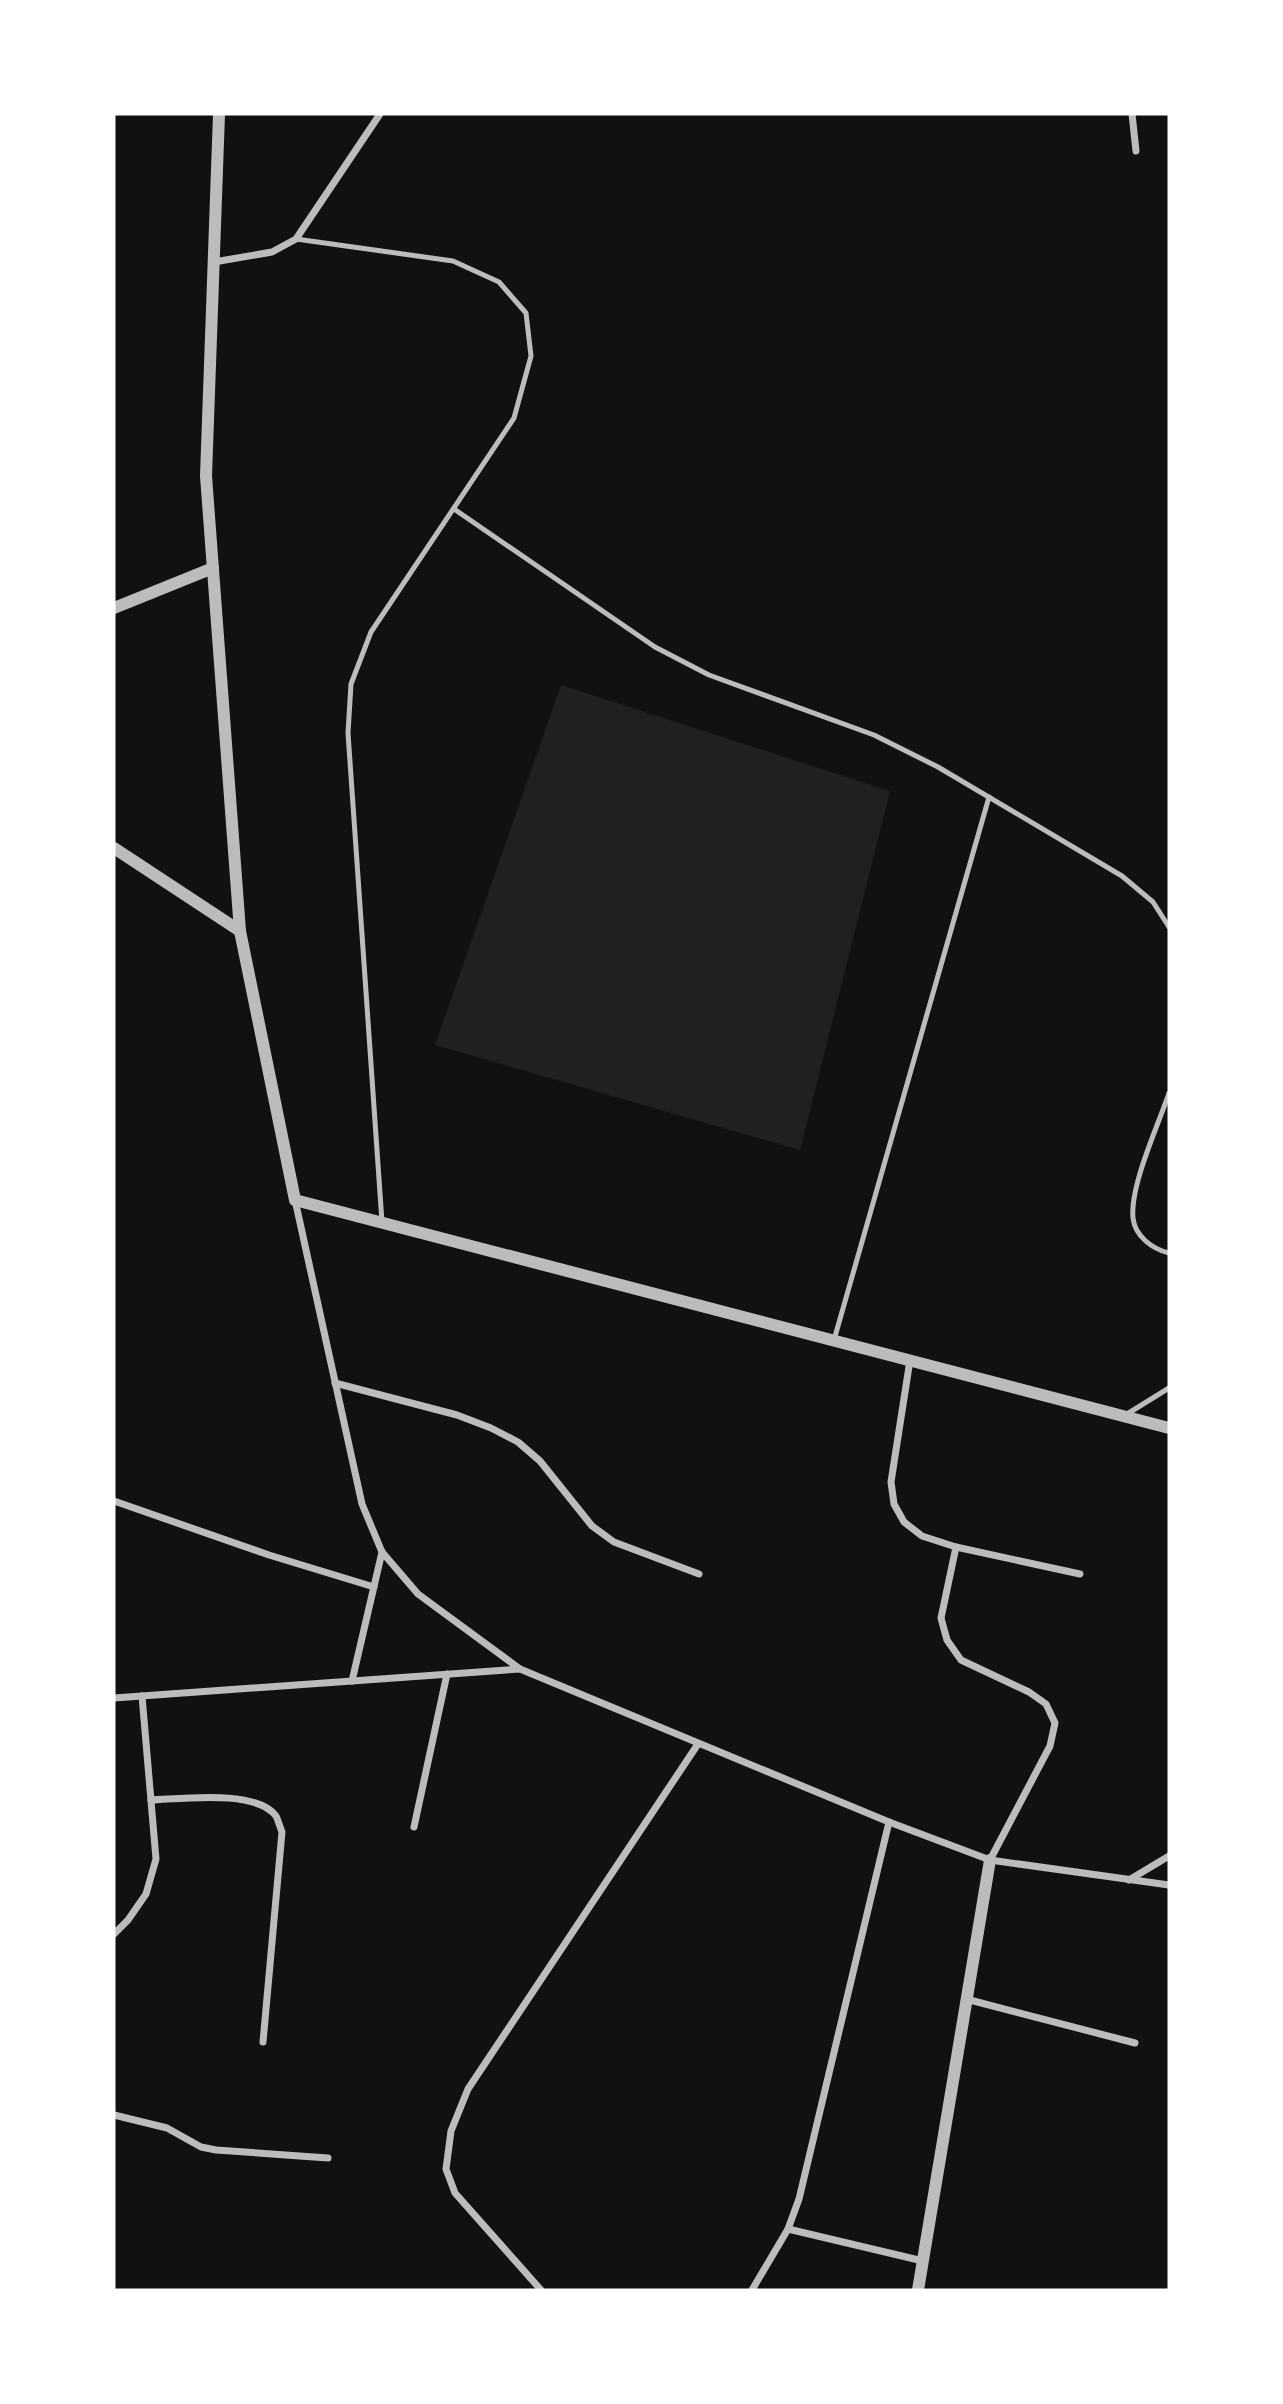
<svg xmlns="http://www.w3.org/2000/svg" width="1283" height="2404" viewBox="0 0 1283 2404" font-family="'Asap Condensed',sans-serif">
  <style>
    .green { fill: #202020 }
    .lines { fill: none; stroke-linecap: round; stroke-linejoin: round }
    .service { stroke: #bcbcbc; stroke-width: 5 }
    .minor { stroke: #bcbcbc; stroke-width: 7 }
    .tertiary { stroke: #bcbcbc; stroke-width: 12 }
  </style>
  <rect width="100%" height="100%" fill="#111"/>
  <polygon class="green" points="561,685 890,791 800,1150 435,1045"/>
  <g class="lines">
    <g class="service">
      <polyline points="296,239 453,261 499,282 526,313 531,356 514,418 371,632 351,684 348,733 382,1222"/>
      <polyline points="454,509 655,647 709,675 874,735 938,767 1122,876 1153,902 1169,927"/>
      <path d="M1169,1093C1158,1126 1130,1185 1133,1218C1135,1236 1152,1249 1169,1253"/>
      <polyline points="834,1340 989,797"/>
      <polyline points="1127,1414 1169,1388"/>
    </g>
    <g class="minor">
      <polyline points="1132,114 1136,151"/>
      <polyline points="214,262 272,252 296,239 380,114"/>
      <polyline points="295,1200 362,1504 382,1552 418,1594 520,1669 889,1822 990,1860 1169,1885"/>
      <polyline points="910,1360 891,1482 894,1504 904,1522 922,1536 956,1547 941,1618 947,1640 961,1660 1029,1692 1046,1704 1055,1723 1050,1746 990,1860"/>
      <polyline points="335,1383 457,1415 491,1428 518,1442 540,1461 592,1526 614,1542 699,1574"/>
      <polyline points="114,1501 269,1555 374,1587"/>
      <polyline points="956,1547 1080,1574"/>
      <polyline points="352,1681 382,1552"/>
      <polyline points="114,1698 520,1669"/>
      <path d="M151,1800C181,1799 256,1789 276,1816C278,1820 280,1827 282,1832L263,2042"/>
      <polyline points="414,1827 447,1674"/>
      <polyline points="1129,1880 1169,1856"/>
      <polyline points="114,1934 128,1920 146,1894 156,1859 142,1696"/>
      <polyline points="966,1999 1135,2043"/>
      <polyline points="114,2115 167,2128 201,2147 216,2150 328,2158"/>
      <polyline points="788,2229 923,2261"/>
      <polyline points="541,2290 455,2193 446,2169 451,2131 468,2089 698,1744"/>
      <polyline points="752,2290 788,2229 799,2199 889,1822"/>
    </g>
    <g class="tertiary">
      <polyline points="219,114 206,476 240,931 295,1200 1169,1428"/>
      <polyline points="114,608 213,568"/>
      <polyline points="114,848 240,931"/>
      <polyline points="918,2290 990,1860"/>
    </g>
  </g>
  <rect width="1283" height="2404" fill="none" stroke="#ffffff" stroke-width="231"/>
</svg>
